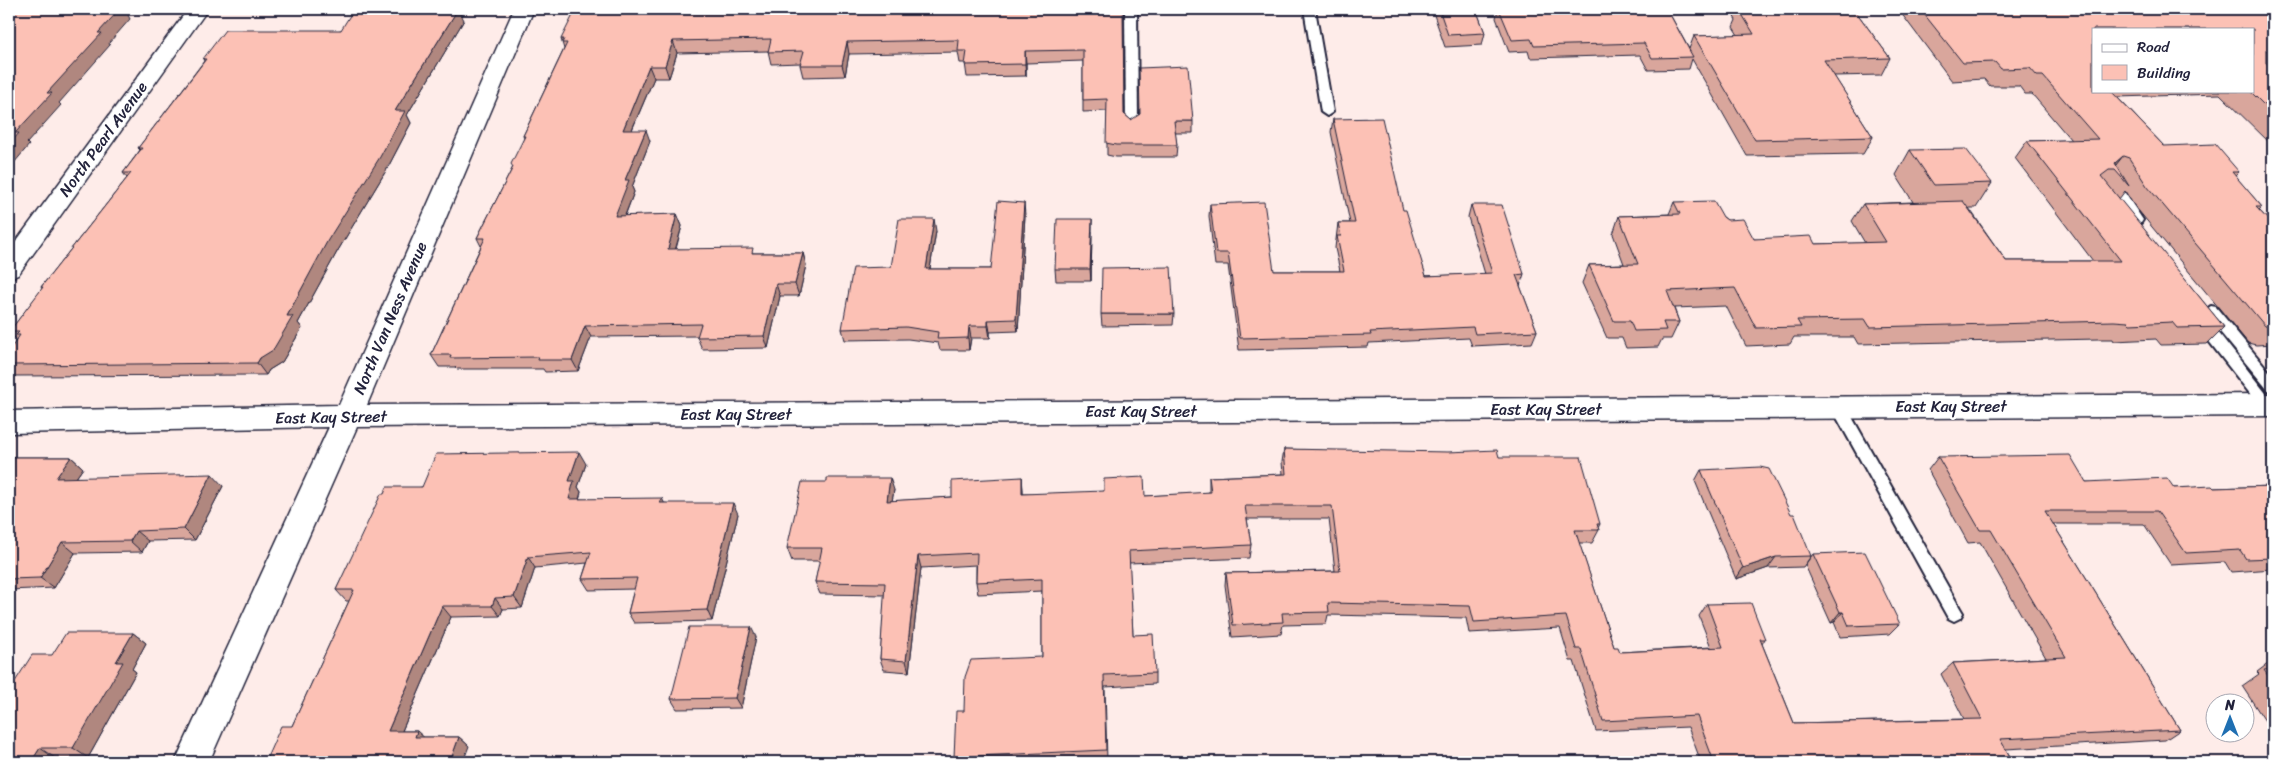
<svg xmlns="http://www.w3.org/2000/svg" width="2282" height="771" viewBox="0 0 2282 771" font-family="Sriracha,sans-serif">
  <style>
    .lines { fill: none; stroke-linecap: round; stroke-linejoin: round }
    .service-casing { stroke: #22223b; stroke-width: 4 }
    .minor-casing { stroke: #22223b; stroke-width: 3 }
    .service { fill: #fff; fill-rule: evenodd }
    .minor { fill: #fff; fill-rule: evenodd }
    .wall { fill: #d9a69c; stroke: #22223b; fill-rule: evenodd }
    .shaded-wall { fill: #b0877f; stroke: #22223b }
    .building { fill: #fcc1b5; stroke: #22223b }
    .labels { text-anchor: middle; dominant-baseline: central; stroke-width: 5; stroke-linejoin: round; paint-order: stroke }
    .street-label { font-size: 16px; fill: #22223b; stroke: #fff }
  </style>
  <rect width="100%" height="100%" fill="#feece9"/>
  <filter id="ink" filterUnits="userSpaceOnUse"><feTurbulence type="fractalNoise" baseFrequency=".02" numOctaves="2"/><feDisplacementMap in="SourceGraphic" scale="10" xChannelSelector="R" yChannelSelector="G"/><feConvolveMatrix kernelMatrix="1 2 1 2 8 2 1 2 1" color-interpolation-filters="sRGB"/></filter>
  <g filter="url(#ink)">
    <g class="lines">
      <g class="service-casing">
        <g id="service">
          <polygon points="1125,9 1137,9 1138,126 1132,130 1126,126"/>
          <polygon points="1304,9 1315,9 1333,112 1327,116 1321,112"/>
          <polygon points="2110,177 2115,178 2143,220 2141,223 2131,223 2104,181"/>
          <polygon points="2211,306 2216,307 2273,376 2273,392 2268,390 2206,315 2204,311"/>
          <polygon points="2202,317 2207,318 2272,401 2272,409 2262,409 2197,326 2195,322 2197,318"/>
          <polygon points="1839,401 1844,403 1960,608 1963,613 1960,618 1954,621 1948,618 1831,407 1834,403"/>
        </g>
      </g>
      <g class="minor-casing">
        <g id="minor">
          <polygon points="188,9 208,9 18,275 9,278 9,251"/>
          <polygon points="514,9 534,9 367,405 2273,394 2273,416 357,427 209,762 175,762 329,427 9,433 9,411 339,405"/>
        </g>
      </g>
      <use href="#service" class="service"/>
      <use href="#minor" class="minor"/>
    </g>
    <g class="wall">
      <polygon points="1123,9 1124,114 1131,120 1193,121 1193,133 1175,133 1177,145 1176,157 1116,157 1107,155 1107,111 1083,112 1083,61 1026,63 1026,76 967,77 965,63 960,63 958,52 849,54 845,76 803,77 800,65 801,63 771,64 768,51 677,53 669,78 654,78 632,130 650,141 632,187 634,192 625,216 677,214 682,226 676,249 755,253 803,253 806,265 799,296 780,296 768,348 702,349 697,337 697,336 591,337 578,371 545,372 543,369 457,369 455,367 439,367 431,355 481,246 477,238 513,167 524,138 523,136 564,49 561,39 924,10"/>
      <polygon points="1435,9 1476,9 1485,33 1482,45 1445,47 1434,15"/>
      <polygon points="1498,9 1667,9 1689,49 1694,36 1738,35 1733,27 1736,20 1733,15 1735,9 1854,9 1890,58 1881,75 1834,76 1873,137 1863,154 1747,156 1692,59 1689,69 1648,70 1640,55 1530,58 1528,51 1509,52 1496,18"/>
      <path d="M1903,9H2273V146L2220,94L2117,97L2164,146L2239,172L2235,176L2262,207L2259,210L2273,225V344L2256,345L2248,343L2133,204L2125,191L2119,199L2224,327L2207,344L2161,345L2156,339L2114,341L2113,339H2099L1858,344L1854,337H1794L1790,344L1746,346L1726,306L1674,308L1679,322L1671,339H1662L1658,347L1626,348L1622,338H1607L1582,283L1589,265L1624,264L1613,234L1619,216L1669,214L1674,202L1723,217L1754,239L1815,244L1865,243L1852,221L1863,204L1913,202L1896,175L1910,150L1992,183L1976,208H1969L2006,261H2093L2015,158L2027,141L2071,140L2032,94H2025L2019,86H1990L1984,79L1952,81L1901,13ZM2093,29H2253V91H2093Z"/>
      <polygon points="464,20 407,115 411,123 387,169 337,252 298,323 302,328 282,362 269,370 266,375 11,376 9,374 9,365 17,340 9,332 42,289 41,287 127,178 123,173 140,150 138,148 204,61 203,59 341,30"/>
      <polygon points="1333,119 1403,210 1426,276 1485,274 1468,217 1471,205 1524,274 1520,286 1537,331 1532,343 1472,346 1469,338 1369,343 1368,347 1239,350 1228,265 1215,265 1209,216 1210,204 1274,271 1340,271 1335,248 1338,223 1350,223 1331,132"/>
      <polygon points="1025,215 1018,331 990,332 990,338 971,338 969,350 940,350 938,343 908,339 845,340 842,329 891,267 936,231 930,269 991,269"/>
      <polygon points="1092,231 1091,281 1056,281 1055,269"/>
      <polygon points="1101,314 1174,314 1173,325 1102,326"/>
      <polygon points="1284,449 1499,457 1600,524 1598,528 1599,530 1592,543 1579,543 1614,647 1620,652 1711,647 1699,616 1707,604 1765,639 1762,644 1794,723 1964,719 1941,674 1953,663 2046,658 1980,542 1968,543 1928,470 1938,457 2086,482 2174,488 2214,488 2273,486 2273,569 2231,572 2225,562 2171,565 2144,524 2053,524 2180,730 2165,740 2006,749 2013,762 1701,762 1688,727 1596,731 1574,661 1570,661 1560,628 1469,633 1466,618 1328,615 1326,624 1283,625 1281,634 1232,637 1225,585 1226,573 1335,571 1329,519 1247,519 1251,545 1249,558 1129,563 1133,635 1155,673 1155,684 1105,687 1107,761 1070,762 956,762 954,757 964,711 1042,657 1042,591 978,594 976,582 976,565 921,568 909,672 884,670 880,659 885,595 820,594 815,582 820,561 792,561 787,548 894,490 892,501 952,497 1022,477 1023,494 1145,496 1209,493 1209,477 1283,474 1282,462"/>
      <polygon points="9,457 71,457 83,468 76,478 223,486 195,540 148,541 142,552 75,553 54,588 9,590"/>
      <polygon points="586,464 578,487 581,492 579,499 664,503 738,514 712,621 634,623 628,613 634,589 589,590 582,579 587,563 535,568 522,608 503,609 500,616 451,617 402,731 417,731 423,737 459,737 469,746 292,726 349,601 346,601 336,590 384,494 422,487"/>
      <polygon points="1701,470 1811,556 1803,567 1768,568 1736,579 1695,481"/>
      <polygon points="1813,554 1900,624 1890,634 1840,637 1834,622 1831,623 1805,565"/>
      <polygon points="133,633 146,643 132,669 136,672 88,758 55,758 52,762 9,762 52,655"/>
      <polygon points="756,637 741,708 677,709 671,699"/>
      <polygon points="2273,660 2273,733 2242,686 2259,674 2257,672"/>
    </g>
    <g class="shaded-wall">
      <polygon points="118,9 132,9 133,10 128,15 130,19 109,43 110,45 59,103 61,105 27,143 29,145 9,169 9,145 15,133 47,93 98,33"/>
      <polygon points="458,9 464,20 407,115 411,123 387,169 337,252 298,323 302,328 282,362 269,370 266,375 257,363 287,316 395,111"/>
      <polygon points="673,41 677,53 669,78 665,66"/>
      <polygon points="847,42 849,54 845,76 842,65"/>
      <polygon points="1025,51 1026,63 1026,76 1025,64"/>
      <polygon points="649,66 654,78 627,141 623,130"/>
      <polygon points="646,130 650,141 632,187 634,192 620,228 615,216 625,180"/>
      <polygon points="2123,156 2112,170 2115,163"/>
      <polygon points="1024,203 1025,215 1018,331 1016,319"/>
      <polygon points="677,214 682,226 672,261 668,249"/>
      <polygon points="934,219 936,231 928,281 926,269"/>
      <polygon points="1092,219 1092,231 1091,281 1090,269"/>
      <polygon points="803,253 806,265 799,296 795,284"/>
      <polygon points="776,284 780,296 768,348 764,336"/>
      <polygon points="988,320 990,332 990,338 988,326"/>
      <polygon points="585,326 591,337 578,371 572,360"/>
      <polygon points="969,326 971,338 969,350 968,338"/>
      <polygon points="579,452 586,464 578,487 581,492 576,510 569,499 569,481"/>
      <polygon points="71,457 83,468 68,489 56,478"/>
      <polygon points="212,474 223,486 195,540 184,529"/>
      <polygon points="1022,477 1023,490 1023,506 1022,494"/>
      <polygon points="890,478 894,490 890,513 887,501"/>
      <polygon points="662,498 667,509 660,503"/>
      <polygon points="733,503 738,514 712,621 707,610"/>
      <polygon points="136,531 148,541 142,552 130,541"/>
      <polygon points="62,542 75,553 54,588 40,578"/>
      <polygon points="918,556 921,568 909,672 906,661"/>
      <polygon points="528,557 535,568 522,608 514,597"/>
      <polygon points="1776,557 1768,568 1736,579 1743,568"/>
      <polygon points="495,598 503,609 500,616 492,606"/>
      <polygon points="442,606 451,617 398,740 388,731"/>
      <polygon points="1840,612 1843,612 1834,622 1831,623"/>
      <polygon points="751,627 756,637 741,708 735,698"/>
      <polygon points="133,633 146,643 132,669 136,672 88,758 73,748 116,662"/>
      <polygon points="417,731 427,740 415,737"/>
      <polygon points="459,737 469,746 463,762 450,762"/>
      <polygon points="40,748 55,758 52,762 31,762"/>
    </g>
    <g class="building">
      <polygon points="9,9 120,9 98,33 102,33 47,93 52,93 15,133 19,133 9,145"/>
      <polygon points="354,9 458,9 395,111 405,111 380,157 328,240 287,316 293,316 273,350 260,358 257,363 9,365 9,351 20,335 16,335 19,332 9,332 43,287 41,287 131,173 123,173 142,148 138,148 206,59 203,59 225,30 341,30"/>
      <polygon points="576,9 923,9 922,10 1123,9 1124,114 1131,120 1140,114 1139,68 1188,66 1193,121 1174,121 1177,145 1116,145 1106,143 1107,99 1083,100 1083,50 1025,51 1025,64 965,65 967,51 958,51 959,40 847,42 842,65 800,65 804,51 768,52 771,39 673,41 665,66 649,66 623,130 646,130 625,180 629,180 615,216 677,214 668,249 753,248 752,253 803,253 795,284 776,284 764,336 697,337 701,324 585,326 572,360 538,360 539,357 450,358 451,355 431,355 485,238 477,238 513,167 511,164 525,136 523,136 567,43 562,43 564,39 561,39"/>
      <polygon points="1439,9 1476,9 1485,33 1448,35"/>
      <polygon points="1499,9 1667,9 1693,57 1652,58 1644,43 1534,46 1531,39 1512,40"/>
      <polygon points="1746,9 1854,9 1890,58 1824,60 1873,137 1755,140 1694,36 1754,34 1740,11 1747,11"/>
      <polygon points="1920,9 2208,9 2212,13 2226,13 2228,10 2226,9 2273,9 2273,56 2266,50 2266,64 2273,70 2273,114 2250,91 2253,91 2253,29 2093,29 2093,91 2111,91 2164,146 2215,144 2239,172 2232,172 2262,207 2256,207 2273,225 2273,327 2265,326 2147,186 2129,158 2123,156 2115,163 2129,186 2115,170 2109,170 2101,176 2224,327 2177,328 2172,322 2130,324 2128,322 2114,321 1870,327 1865,319 1797,320 1801,327 1756,328 1735,288 1667,291 1679,322 1663,322 1666,330 1634,331 1630,321 1614,321 1589,265 1638,264 1619,216 1680,214 1674,202 1714,201 1723,217 1727,220 1743,219 1754,239 1811,236 1815,244 1886,242 1863,204 1963,201 2006,261 2121,261 2027,141 2098,139 2043,76 2037,76 2030,68 2001,69 1995,62 1963,63"/>
      <polygon points="1382,118 1403,210 1406,210 1426,276 1492,273 1471,205 1502,205 1524,274 1516,275 1537,331 1475,334 1473,327 1370,332 1371,335 1240,338 1228,253 1216,253 1210,204 1264,202 1274,271 1344,271 1337,236 1341,236 1338,223 1355,223 1333,119"/>
      <polygon points="1966,149 1992,183 1934,185 1910,150"/>
      <polygon points="998,201 1024,203 1016,319 988,320 988,326 969,326 968,338 937,339 938,332 906,327 842,329 853,268 891,267 899,219 934,219 926,269 991,269"/>
      <polygon points="1057,219 1092,219 1090,269 1055,269"/>
      <polygon points="1171,267 1174,314 1101,314 1102,268"/>
      <polygon points="1284,449 1448,452 1497,450 1499,457 1581,457 1600,524 1597,524 1599,530 1575,530 1614,647 1618,647 1620,652 1723,647 1707,604 1751,603 1765,639 1760,639 1794,723 1982,719 1953,663 2066,657 1991,530 1980,530 1938,457 2070,455 2086,482 2167,478 2174,488 2212,486 2214,488 2273,486 2273,558 2246,559 2240,550 2186,553 2157,511 2045,511 2180,730 2000,739 2013,762 1714,762 1697,716 1603,721 1581,649 1576,649 1566,616 1474,622 1470,606 1328,603 1329,612 1282,613 1283,622 1233,625 1226,573 1340,571 1332,506 1245,506 1251,545 1129,551 1133,635 1153,634 1155,673 1104,675 1106,750 954,757 956,711 964,711 965,677 971,660 1042,657 1042,579 976,582 977,553 918,556 906,661 880,659 885,583 815,582 822,548 787,548 802,482 827,482 827,478 890,478 887,501 952,497 952,481 1022,477 1022,494 1104,491 1104,479 1144,477 1145,496 1211,492 1209,477 1286,474"/>
      <polygon points="579,452 569,481 574,481 569,499 662,498 660,503 733,503 707,610 628,613 637,578 582,579 591,552 528,557 514,597 495,598 492,606 442,606 388,731 417,731 415,737 459,737 450,762 265,762 281,726 292,726 354,590 336,590 381,494 384,494 387,487 422,487 436,454"/>
      <polygon points="9,457 71,457 56,478 212,474 184,529 136,531 130,541 62,542 40,578 9,579"/>
      <polygon points="1760,467 1769,469 1791,514 1794,514 1811,556 1776,557 1743,568 1701,470"/>
      <polygon points="1865,552 1900,624 1849,626 1843,612 1840,612 1813,554"/>
      <polygon points="689,627 751,627 735,698 671,699"/>
      <polygon points="66,633 133,633 116,662 123,662 73,748 40,748 31,762 9,762 9,691 32,655 52,655"/>
      <polygon points="2273,669 2273,683 2264,670"/>
    </g>
  </g>
  <g class="labels">
    <g class="street-label">
      <text transform="translate(103 139) rotate(-54)">North Pearl Avenue</text>
      <text transform="translate(390 318) rotate(-67)">North Van Ness Avenue</text>
      <text x="1951" y="406">East Kay Street</text>
      <text x="1546" y="409">East Kay Street</text>
      <text x="1141" y="411">East Kay Street</text>
      <text x="736" y="414">East Kay Street</text>
      <text transform="translate(331 417) rotate(-1)">East Kay Street</text>
    </g>
  </g>
  <rect width="2282" height="771" fill="none" stroke="#fff" stroke-width="30"/>
  <rect x="15" y="15" width="2252" height="741" fill="none" stroke="#22223b" stroke-width="2" filter="url(#ink)"/>
  <rect x="2092" y="28" width="162" height="65" fill="#ffffff" stroke="#a7a7b1"/>
  <rect x="2102" y="44" width="25" height="8" fill="#ffffff" stroke="#a7a7b1"/>
  <text x="2137" y="52" font-size="15" fill="#22223b">Road</text>
  <rect x="2102" y="65" width="25" height="15" fill="#fcc1b5" stroke="#a7a7b1"/>
  <text x="2137" y="78" font-size="15" fill="#22223b">Building</text>
  <g transform="translate(2230 718)"><circle r="24" fill="#ffffff" stroke="#a7a7b1"/>
  <path d="M0-4L9 19L0 12L-9 19Z" fill="#1f6fb2"/>
  <text y="-8" font-size="14" font-weight="bold" text-anchor="middle" fill="#22223b">N</text>
  </g>
</svg>
